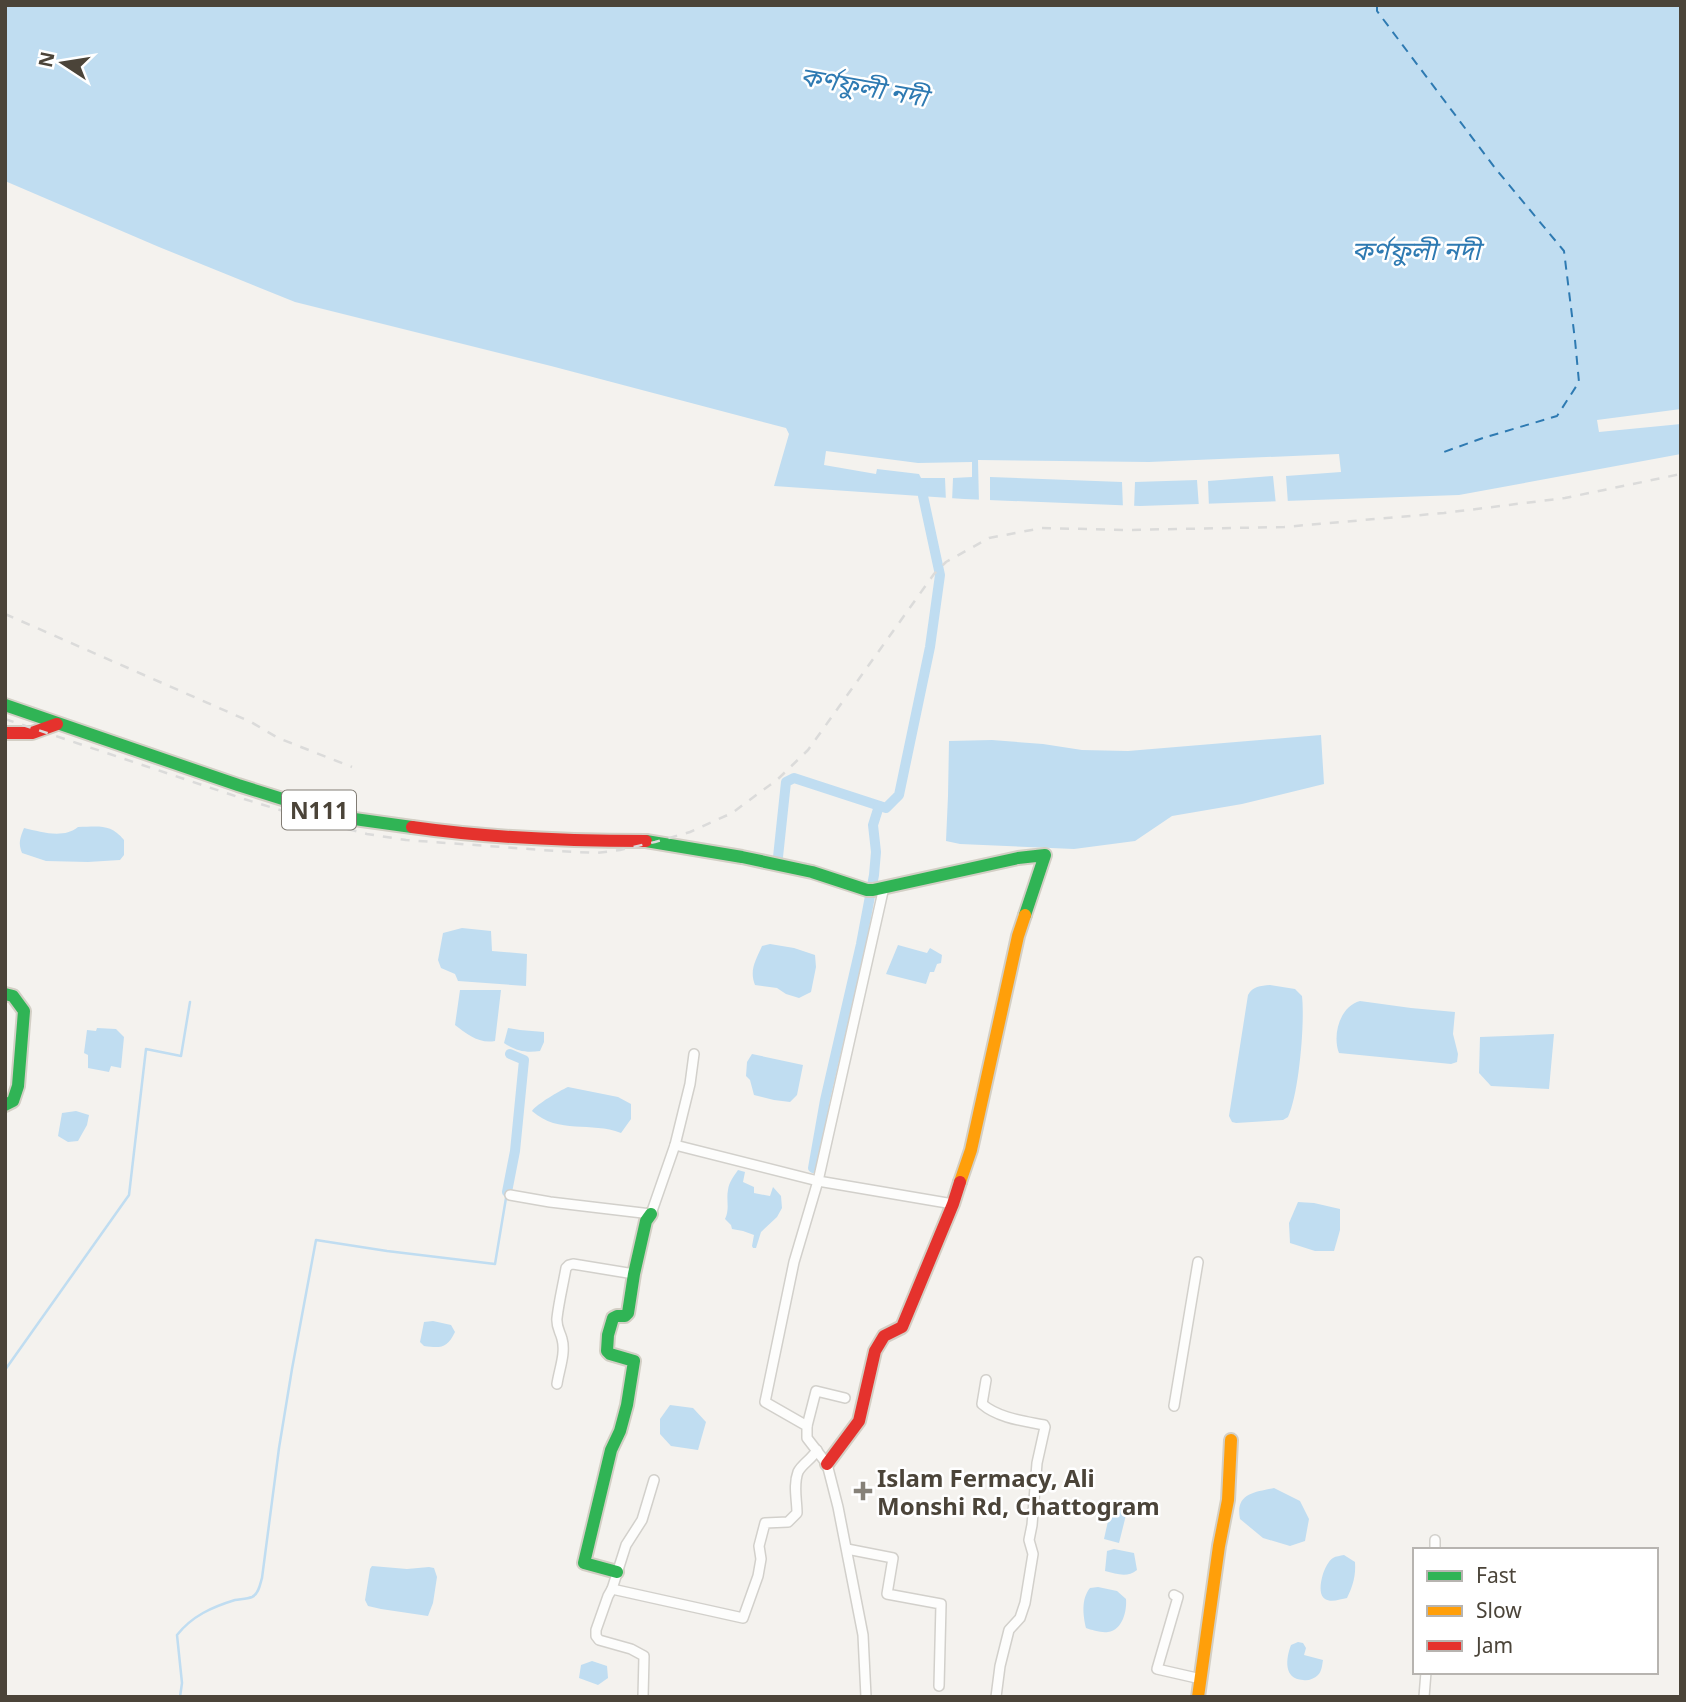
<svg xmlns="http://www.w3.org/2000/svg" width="1686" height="1702" viewBox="0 0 1686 1702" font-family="'Noto Sans','Noto Sans Bengali',sans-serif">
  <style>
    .water { fill: #c0ddf1 }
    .pier { fill: #f4f2ee }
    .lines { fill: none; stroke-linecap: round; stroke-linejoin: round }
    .stream { stroke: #c0ddf1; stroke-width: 2.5 }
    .canal { stroke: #c0ddf1; stroke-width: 10 }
    .ferry { stroke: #2e7ab2; stroke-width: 2; stroke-dasharray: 9 7; stroke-linecap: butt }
    .street-casing { stroke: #d2d0cb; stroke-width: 12 }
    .fast-casing { stroke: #d3cfc5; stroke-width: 16 }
    .slow-casing { stroke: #d3cfc5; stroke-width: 16 }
    .jam-casing { stroke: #d3cfc5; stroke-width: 16 }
    .street { stroke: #fdfdfc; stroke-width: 9 }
    .fast { stroke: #30b455; stroke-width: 12 }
    .slow { stroke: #ff9f0a; stroke-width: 12 }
    .jam { stroke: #e5322d; stroke-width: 12 }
    .rail { stroke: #dbdbda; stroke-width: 2.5; stroke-dasharray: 9 9; stroke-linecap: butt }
    .poi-dot { fill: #868178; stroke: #fff; stroke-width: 2.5 }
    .labels { text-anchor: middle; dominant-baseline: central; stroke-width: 5; stroke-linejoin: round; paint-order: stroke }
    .shield { fill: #fff; stroke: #817c74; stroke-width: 2 }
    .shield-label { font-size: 23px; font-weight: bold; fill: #4b4439 }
    .poi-label { font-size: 24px; font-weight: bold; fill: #4b4439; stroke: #fff; text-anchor: start }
    .water-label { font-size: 26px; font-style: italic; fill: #2e7ab2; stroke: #fff }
  </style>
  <rect width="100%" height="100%" fill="#f4f2ee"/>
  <g class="water">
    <polygon points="5,5 1681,5 1681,454 1459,495 1140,506 964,499 774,486 789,434 786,428 551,366 295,302 159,247 5,181"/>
    <polygon points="1321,735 1324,784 1242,804 1172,816 1135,841 1074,849 960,844 946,841 948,796 949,741 992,740 1043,744 1082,750 1128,751"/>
    <path d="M78,827C98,827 110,823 124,840V855L120,860L88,862L46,861L22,853C18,843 20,838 24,828C42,832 63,839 78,827Z"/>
    <polygon points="462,928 491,931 492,951 527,954 526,986 458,981 455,974 441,968 438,960 443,933"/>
    <path d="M770,944L794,948L815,955L816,967L811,992L799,998L786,994L777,988L755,985C749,970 756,960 762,946Z"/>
    <polygon points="898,945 927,953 930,948 942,955 941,963 937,964 934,972 930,972 926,984 886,974"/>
    <path d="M1270,985L1295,989L1302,996C1305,1022 1299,1094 1288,1117L1283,1120L1236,1123L1232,1122L1229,1116L1248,995C1253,986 1260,986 1270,985Z"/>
    <path d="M460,990H501L495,1041C479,1044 467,1034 455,1025Z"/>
    <path d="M1360,1001L1411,1008L1455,1012L1453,1034L1458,1054L1457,1062L1451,1064L1339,1053C1332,1035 1340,1006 1360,1001Z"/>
    <polygon points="97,1028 116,1029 124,1037 121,1068 111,1066 109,1072 88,1068 88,1055 84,1053 87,1030 96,1031"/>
    <path d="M508,1028L520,1030L544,1032V1042L540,1051C526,1053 516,1051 504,1043Z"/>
    <polygon points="1554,1034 1549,1089 1491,1086 1479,1073 1480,1037"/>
    <polygon points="752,1054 803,1065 797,1095 790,1102 774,1100 754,1095 750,1080 746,1076 747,1062"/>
    <path d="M568,1087L618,1097L631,1104V1119L621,1133C591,1121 559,1135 532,1111C537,1104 559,1091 568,1087Z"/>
    <polygon points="76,1111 89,1115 87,1125 78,1141 68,1142 58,1136 62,1113"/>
    <path d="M738,1170L745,1172L743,1182L754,1187V1193L770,1196L773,1187L781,1196L782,1208L777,1217L761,1232L756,1248H753L752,1246L754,1235L743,1231L732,1229L731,1225L725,1219C730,1209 726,1200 728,1190C729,1182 734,1176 738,1170Z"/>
    <polygon points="1298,1202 1314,1203 1340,1209 1340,1230 1334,1251 1315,1251 1290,1243 1289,1223"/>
    <path d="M433,1321L451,1325L455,1332C447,1349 440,1348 424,1346L420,1342L424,1322Z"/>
    <polygon points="670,1405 693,1408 706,1422 698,1450 671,1446 660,1434 660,1419"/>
    <path d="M1274,1488L1300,1501L1309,1519L1305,1541L1290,1546L1263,1538L1240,1519C1235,1494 1253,1492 1274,1488Z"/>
    <polygon points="1114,1508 1127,1511 1119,1543 1104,1539 1108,1521"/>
    <path d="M1114,1549L1134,1553L1137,1570C1127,1578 1117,1574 1105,1571L1107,1551Z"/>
    <path d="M1344,1555L1355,1562C1356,1575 1353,1586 1347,1598C1341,1599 1331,1603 1325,1599C1315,1593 1324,1563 1333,1558C1336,1556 1340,1556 1344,1555Z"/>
    <polygon points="372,1566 407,1569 429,1567 434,1568 437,1577 433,1603 428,1616 381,1609 368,1606 365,1600 370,1569"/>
    <path d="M1098,1587L1117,1591L1126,1599C1127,1610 1123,1630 1108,1632C1101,1633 1092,1630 1086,1628C1083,1615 1081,1599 1090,1588Z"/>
    <path d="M1298,1642L1303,1643L1306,1648L1304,1655L1323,1660C1322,1665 1322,1671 1318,1675C1314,1679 1308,1681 1303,1680C1283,1679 1286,1658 1291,1645Z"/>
    <polygon points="592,1661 607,1666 608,1678 598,1685 579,1678 581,1665"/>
  </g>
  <g class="pier">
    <polygon points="1681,409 1681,424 1599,432 1597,420"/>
    <polygon points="826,451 918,463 972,462 972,477 953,478 952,502 946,502 945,478 921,478 919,474 877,469 876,474 824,465"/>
    <polygon points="1339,454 1341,472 1286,476 1288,504 1276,505 1273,476 1208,481 1209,507 1199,508 1197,480 1135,482 1134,509 1123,509 1122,482 990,477 990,504 979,504 978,460 1149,462"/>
  </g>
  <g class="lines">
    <g class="stream">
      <polyline points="5,1370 129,1195 146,1049 181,1056 190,1002"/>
      <path d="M180,1697L182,1683L177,1635C192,1616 212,1607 235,1600C240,1599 247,1599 252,1597C259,1594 260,1584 262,1578L279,1448L292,1369L316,1240L387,1251L495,1264L507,1192"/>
    </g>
    <g class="canal">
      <polyline points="778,857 786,782 794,778 886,808 899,795 930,647 940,575 923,496 924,486"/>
      <polyline points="813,1168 825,1100 861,944 874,875 876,852 873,825 879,806"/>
      <polyline points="507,1192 515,1151 524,1060 510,1054"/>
    </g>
    <polyline class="ferry" points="1377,5 1377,11 1495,168 1564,251 1575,340 1579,382 1557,416 1483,438 1441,453"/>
    <g class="street-casing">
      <g id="street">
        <polyline points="675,1145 818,1181 953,1204"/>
        <polyline points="510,1195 550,1202 651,1214 675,1145 690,1084 694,1054"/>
        <path d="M986,1380L982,1404C998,1418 1024,1421 1044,1425L1045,1427L1037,1463L1032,1525L1029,1540L1033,1554L1025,1603L1020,1618L1009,1630L1000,1666L996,1697"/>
        <path d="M557,1384C559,1370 566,1353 562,1339C560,1331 556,1327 557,1318C559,1301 563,1285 566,1268L569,1265L573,1264L634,1274"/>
        <polyline points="1174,1406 1198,1262"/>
        <polyline points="807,1426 816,1391 845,1398"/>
        <polyline points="847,1549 893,1558 887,1594 941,1604 939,1686"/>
        <polyline points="1435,1550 1435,1540"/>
        <polyline points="612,1589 626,1545 642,1520 654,1480"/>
        <polyline points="1174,1595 1178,1597 1157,1669 1201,1679"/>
        <path d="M643,1697L644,1656L631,1649L599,1640L596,1636V1630L608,1596L612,1589L743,1618L758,1576L761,1559L759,1546L765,1523L788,1522L797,1513C797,1500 793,1485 798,1472C802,1464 812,1459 817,1450"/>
        <polyline points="866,1697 863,1635 838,1507 827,1464 807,1438 807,1426 765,1402 794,1262 818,1181 884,887"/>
        <polyline points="1424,1697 1426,1672"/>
      </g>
    </g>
    <g class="fast-casing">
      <g id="fast">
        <polyline points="5,705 238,785 340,817 412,827"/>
        <polyline points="646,841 742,857 812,872 867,890 873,890 1018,858 1045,855 1025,915"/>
        <polyline points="5,994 13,996 24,1011 18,1086 13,1101 5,1105"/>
        <polyline points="617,1572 584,1563 611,1450 620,1431 627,1405 634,1361 610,1354 607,1351 608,1335 613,1318 617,1316 625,1316 628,1313 634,1274 646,1221 651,1214"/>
      </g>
    </g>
    <g class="slow-casing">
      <g id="slow">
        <polyline points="960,1182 971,1150 1018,936 1025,915"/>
        <polyline points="1198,1697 1219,1546 1228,1500 1231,1440"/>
      </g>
    </g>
    <g class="jam-casing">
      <g id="jam">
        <polyline points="5,733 32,733 57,724"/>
        <path d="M412,827C489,838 568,841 646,841"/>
        <polyline points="827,1464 859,1421 875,1351 884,1336 902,1327 953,1204 960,1182"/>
      </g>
    </g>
    <use href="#street" class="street"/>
    <use href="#fast" class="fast"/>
    <use href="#slow" class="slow"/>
    <use href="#jam" class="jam"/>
    <g class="rail">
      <polyline points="5,614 251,722 278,738 352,767"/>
      <polyline points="5,719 244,799 316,821 367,834 406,840 556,851 597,853 620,850 655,842 690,832 732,813 778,779 808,750 934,574 946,562 989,538 1042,528 1126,530 1284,527 1444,513 1565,498 1681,474"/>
    </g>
  </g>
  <path class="poi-dot" d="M859.5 1480.5h7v7h7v7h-7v7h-7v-7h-7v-7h7z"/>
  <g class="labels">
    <rect class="shield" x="282" y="790.5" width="74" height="39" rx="5"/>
    <g class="shield-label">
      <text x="319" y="810">N111</text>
    </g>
    <g class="poi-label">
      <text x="877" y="1477">Islam Fermacy, Ali<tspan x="877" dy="28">Monshi Rd, Chattogram</tspan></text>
    </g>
    <g class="water-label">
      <text transform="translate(864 86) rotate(10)">কর্ণফুলী নদী</text>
      <text x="1416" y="250">কর্ণফুলী নদী</text>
    </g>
  </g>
  <rect width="1686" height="1702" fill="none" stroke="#4b4439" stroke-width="14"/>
  <rect x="1413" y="1548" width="245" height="126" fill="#ffffff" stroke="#b7b4b0" stroke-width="2"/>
  <rect x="1427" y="1571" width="35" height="10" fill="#30b455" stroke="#b7b4b0" stroke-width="2"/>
  <text x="1476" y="1583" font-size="21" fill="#4b4439">Fast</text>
  <rect x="1427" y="1606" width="35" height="10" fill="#ff9f0a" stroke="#b7b4b0" stroke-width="2"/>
  <text x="1476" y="1618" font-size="21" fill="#4b4439">Slow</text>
  <rect x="1427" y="1641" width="35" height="10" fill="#e5322d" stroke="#b7b4b0" stroke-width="2"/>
  <text x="1476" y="1653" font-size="21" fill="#4b4439">Jam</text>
  <g transform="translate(63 63) rotate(282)" stroke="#ffffff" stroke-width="5" paint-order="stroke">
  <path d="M0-5L12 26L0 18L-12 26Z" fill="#4b4439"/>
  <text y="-10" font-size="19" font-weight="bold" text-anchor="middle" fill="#4b4439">N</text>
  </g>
</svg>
